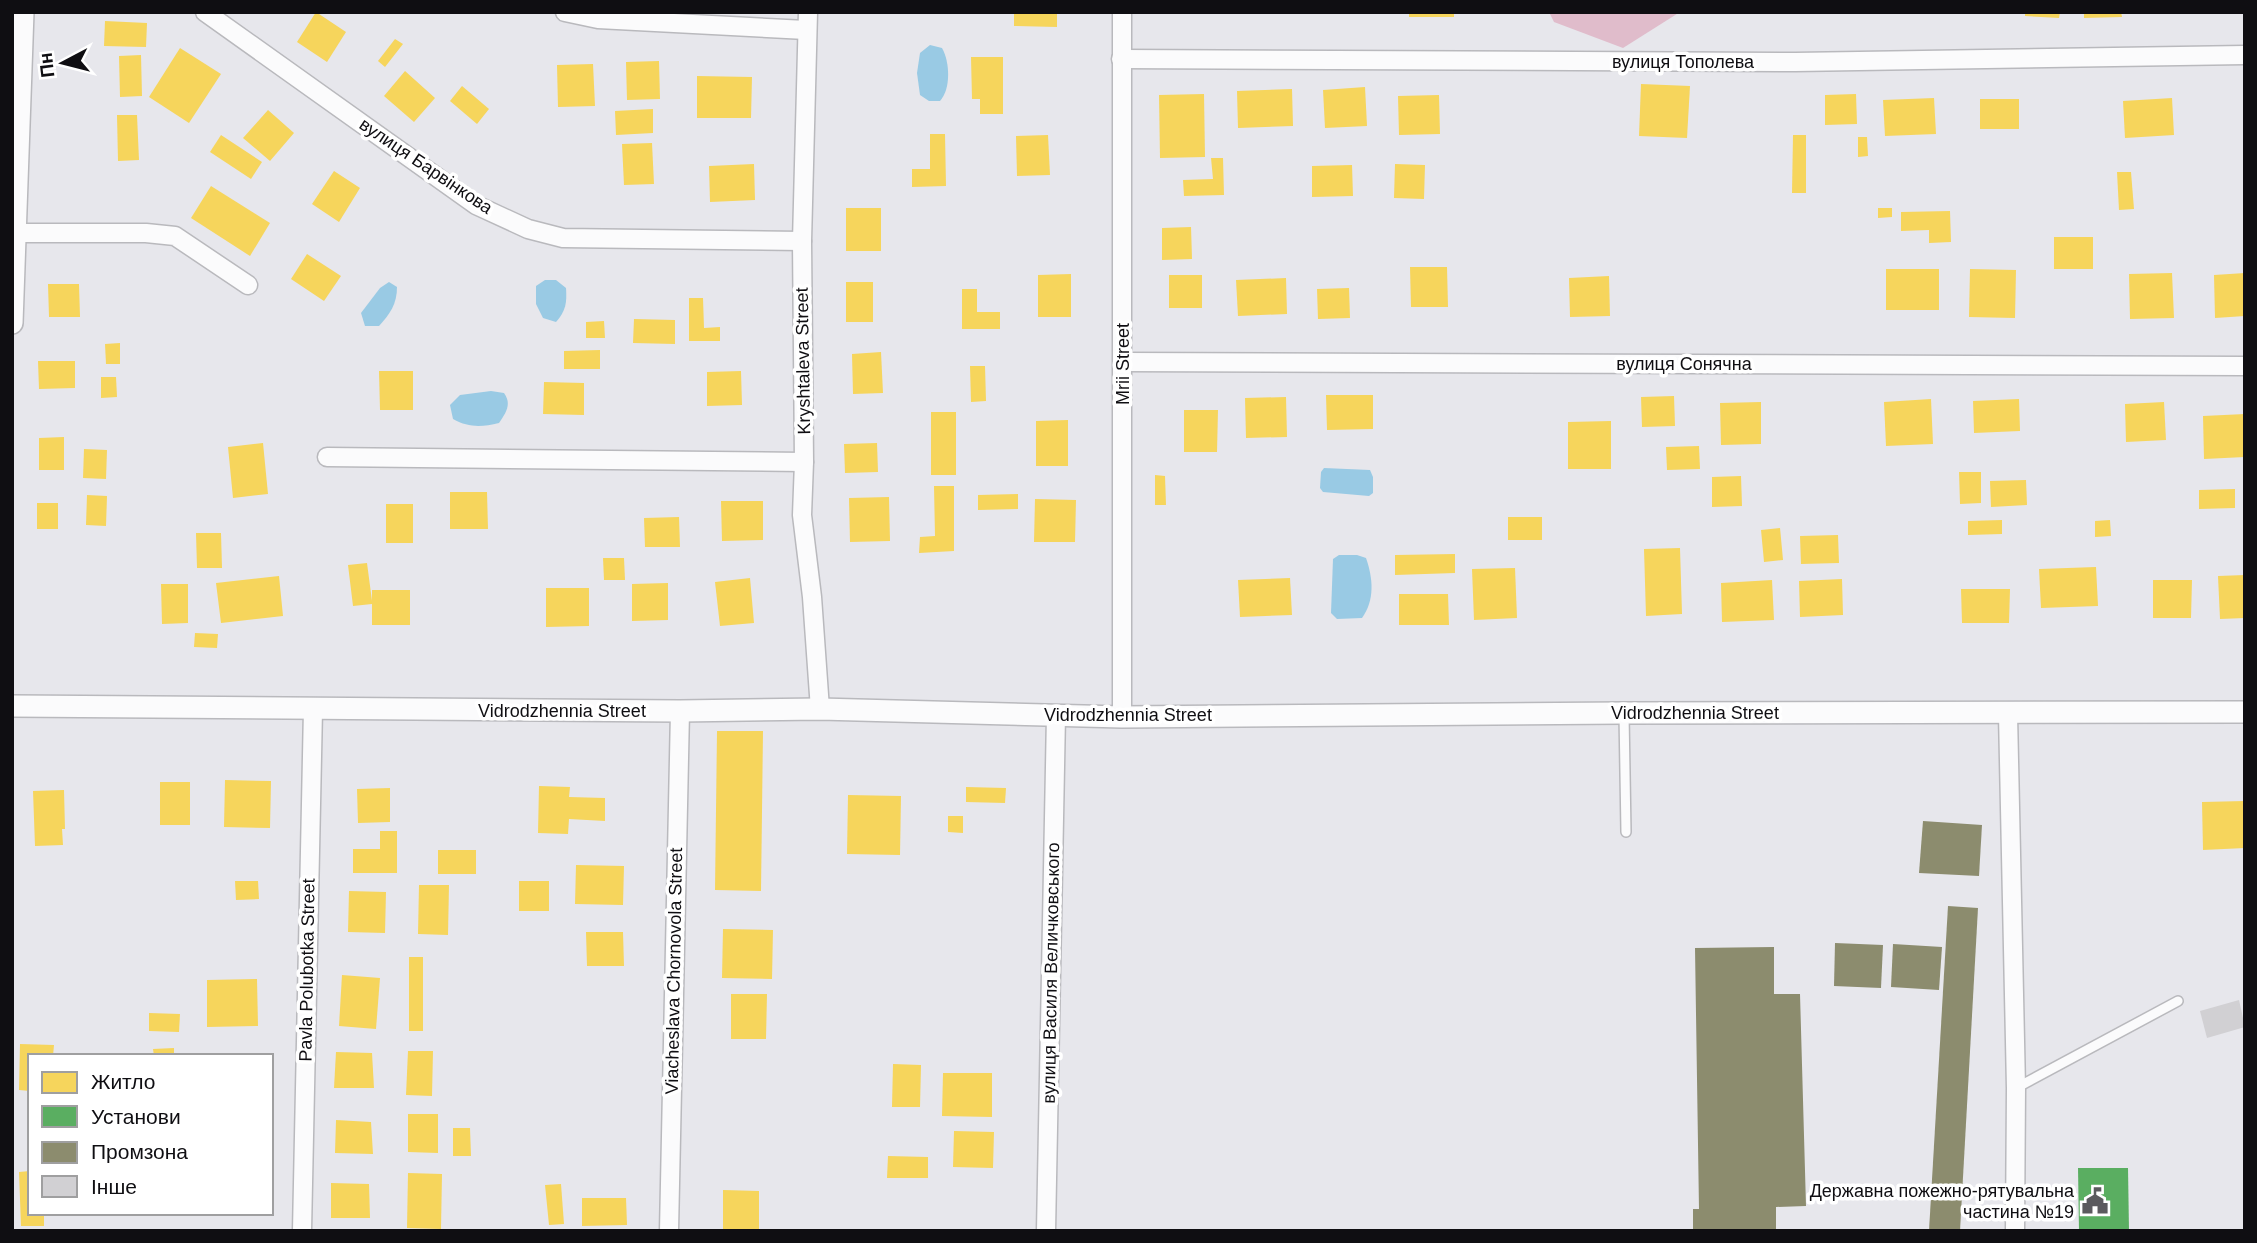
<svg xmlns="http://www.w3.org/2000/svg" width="2257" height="1243" viewBox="0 0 2257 1243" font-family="Arial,sans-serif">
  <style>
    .forest { fill: #e0bccb }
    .water { fill: #99cae4 }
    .homes { fill: #f6d55c }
    .public { fill: #5aae61 }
    .industry { fill: #8c8c6e }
    .building { fill: #d1d0d3 }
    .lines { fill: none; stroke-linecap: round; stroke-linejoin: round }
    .service-casing { stroke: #b9b9bd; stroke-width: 12 }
    .minor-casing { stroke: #b9b9bd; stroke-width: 21 }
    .tertiary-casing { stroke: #b9b9bd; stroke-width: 24 }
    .service { stroke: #fbfbfc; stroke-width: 9 }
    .minor { stroke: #fbfbfc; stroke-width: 18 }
    .tertiary { stroke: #fbfbfc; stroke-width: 21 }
    .labels { text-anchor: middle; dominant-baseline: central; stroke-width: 7; stroke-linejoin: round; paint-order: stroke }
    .street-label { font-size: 18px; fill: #0f0e12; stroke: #fff }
    .poi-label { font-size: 18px; fill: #0f0e12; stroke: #fff; text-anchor: end }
  </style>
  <rect width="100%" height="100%" fill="#e7e7ec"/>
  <polygon class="forest" points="1549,12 1680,12 1623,48 1554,22"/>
  <g class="water">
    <path d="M930,45L942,48C950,62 951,89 940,101H929L920,95L917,73L920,53Z"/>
    <path d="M545,280H556L566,288C567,302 566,311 556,322L543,318L536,304V286Z"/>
    <path d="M389,282L397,287C397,304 390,314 379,326H365L361,313L380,288Z"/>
    <path d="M491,391L504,393C512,404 506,413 499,423C482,427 469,428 453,419L450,405L460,395Z"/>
    <polygon points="1324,468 1370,470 1373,477 1373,493 1369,496 1323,492 1320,488 1321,472"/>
    <path d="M1339,555H1357L1366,558C1373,578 1375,600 1362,618L1337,619L1331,613L1333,559Z"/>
  </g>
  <g class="homes">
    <polygon points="316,12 346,32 327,62 297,42"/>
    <polygon points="1014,12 1057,12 1057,27 1014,26"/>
    <rect x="1409" y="12" width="45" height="5"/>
    <polygon points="2025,12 2060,12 2059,18 2025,16"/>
    <polygon points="2084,12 2121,12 2122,17 2084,18"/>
    <polygon points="105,21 147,23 146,47 104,46"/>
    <polygon points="395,39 403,44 385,67 378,61"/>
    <polygon points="180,48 221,74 189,123 149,97"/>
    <polygon points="141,55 142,96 120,97 119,56"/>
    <polygon points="971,57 1003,57 1003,114 980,114 980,99 972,99"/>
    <polygon points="659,61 660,99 627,100 626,62"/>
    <polygon points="593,64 595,106 558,107 557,65"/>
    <polygon points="405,71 435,98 414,122 384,96"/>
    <polygon points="697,76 752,77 751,118 697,118"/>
    <polygon points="1641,84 1690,86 1687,138 1639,136"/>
    <polygon points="462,86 489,109 477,124 450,101"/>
    <polygon points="1365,87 1367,126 1325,128 1323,90"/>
    <polygon points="1292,89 1293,126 1238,128 1237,91"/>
    <polygon points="1204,94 1205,157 1160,158 1159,95"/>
    <polygon points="1856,94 1857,124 1825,125 1825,95"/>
    <polygon points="1439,95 1440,134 1399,135 1398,96"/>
    <polygon points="1934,98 1936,134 1885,136 1883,100"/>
    <polygon points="2172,98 2174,135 2125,138 2123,101"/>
    <rect x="1980" y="99" width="39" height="30"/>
    <polygon points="653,109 653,133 616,135 615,111"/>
    <polygon points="268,110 294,133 270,161 243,138"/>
    <polygon points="117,115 137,115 139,160 118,161"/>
    <polygon points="930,134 945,134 946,186 912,187 912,169 930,169"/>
    <polygon points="221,135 262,162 251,179 210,152"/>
    <polygon points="1048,135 1050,175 1017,176 1016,136"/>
    <polygon points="1793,135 1806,135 1806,193 1792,193"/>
    <polygon points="1858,137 1867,137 1868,156 1858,157"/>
    <polygon points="652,143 654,184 624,185 622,144"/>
    <polygon points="1211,158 1223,158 1224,195 1184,196 1183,180 1213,179"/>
    <polygon points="754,164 755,200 710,202 709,166"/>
    <polygon points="1395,164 1425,165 1424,199 1394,198"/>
    <polygon points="1352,165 1353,196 1312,197 1312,166"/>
    <polygon points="334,171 360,188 339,222 312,204"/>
    <polygon points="2117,172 2131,172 2134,209 2119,210"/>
    <polygon points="211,186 270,223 250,256 191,218"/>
    <rect x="846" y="208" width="35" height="43"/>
    <polygon points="1878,208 1892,208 1892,217 1878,218"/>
    <polygon points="1950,211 1951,242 1929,243 1929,230 1901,231 1901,212"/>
    <polygon points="1191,227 1192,259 1162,260 1162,228"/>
    <rect x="2054" y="237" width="39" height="32"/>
    <polygon points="307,254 341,276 324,301 291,279"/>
    <polygon points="1410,267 1447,267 1448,307 1411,307"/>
    <rect x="1886" y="269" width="53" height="41"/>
    <polygon points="1970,269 2016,270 2015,318 1969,317"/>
    <polygon points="2172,273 2174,318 2130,319 2129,274"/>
    <polygon points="2245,273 2245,316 2215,318 2214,275"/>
    <polygon points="1071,274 1071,317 1038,317 1038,275"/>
    <rect x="1169" y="275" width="33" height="33"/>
    <polygon points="1609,276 1610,316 1570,317 1569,278"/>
    <polygon points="1286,278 1287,314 1238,316 1236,280"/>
    <rect x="846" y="282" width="27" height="40"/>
    <polygon points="48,284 79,284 80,317 49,317"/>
    <polygon points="1349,288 1350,318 1318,319 1317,289"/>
    <polygon points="962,289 977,289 977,312 1000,312 1000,329 962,329"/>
    <polygon points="689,298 703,298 704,328 720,327 720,341 689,341"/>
    <polygon points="634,319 675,320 675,344 633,343"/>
    <polygon points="604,321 605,338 586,338 586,322"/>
    <polygon points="120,343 120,364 106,364 105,344"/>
    <polygon points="600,350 600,369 564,369 564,351"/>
    <polygon points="881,352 883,393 853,394 852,354"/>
    <polygon points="38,361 75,361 75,388 39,389"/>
    <polygon points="970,366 985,366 986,401 971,402"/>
    <polygon points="379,371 413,371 413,410 380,410"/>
    <polygon points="741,371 742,405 707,406 707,372"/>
    <polygon points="101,377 116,377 117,397 101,398"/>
    <polygon points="544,382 584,383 584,415 543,414"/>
    <polygon points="1326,395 1373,395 1373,429 1327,430"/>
    <polygon points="1674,396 1675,426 1642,427 1641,397"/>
    <polygon points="1286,397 1287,437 1246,438 1245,398"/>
    <polygon points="1931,399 1933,444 1886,446 1884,402"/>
    <polygon points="2019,399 2020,431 1974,433 1973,401"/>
    <polygon points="1761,402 1761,444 1721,445 1720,403"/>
    <polygon points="2164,402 2166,440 2126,442 2125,404"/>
    <polygon points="1184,410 1218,410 1217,452 1184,452"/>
    <rect x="931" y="412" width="25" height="63"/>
    <polygon points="2245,414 2245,457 2204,459 2203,416"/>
    <polygon points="1068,420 1068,466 1036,466 1036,421"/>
    <polygon points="1611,421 1611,469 1568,469 1568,422"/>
    <polygon points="64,437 64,470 39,470 39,438"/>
    <polygon points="263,443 268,494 233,498 228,447"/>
    <polygon points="877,443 878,472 845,473 844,444"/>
    <polygon points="1699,446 1700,469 1667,470 1666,447"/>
    <polygon points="84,449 107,450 106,479 83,478"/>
    <polygon points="1959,472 1981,472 1981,503 1960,504"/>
    <polygon points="1155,475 1165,476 1166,505 1155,505"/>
    <polygon points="1741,476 1742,506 1712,507 1712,477"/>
    <polygon points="2026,480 2027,505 1991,507 1990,481"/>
    <polygon points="934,486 954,486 954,551 919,553 920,537 935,536"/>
    <polygon points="2235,489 2235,508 2199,509 2199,490"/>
    <polygon points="450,492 487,492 488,529 450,529"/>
    <polygon points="1018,494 1018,509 978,510 978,495"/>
    <polygon points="87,495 107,496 106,526 86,525"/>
    <polygon points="889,497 890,541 850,542 849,498"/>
    <polygon points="1035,499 1076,500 1075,542 1034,542"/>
    <polygon points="721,501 763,501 763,540 722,541"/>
    <rect x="37" y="503" width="21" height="26"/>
    <rect x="386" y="504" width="27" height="39"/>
    <polygon points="679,517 680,547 645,547 644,518"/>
    <rect x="1508" y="517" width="34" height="23"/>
    <polygon points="2002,520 2002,534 1968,535 1968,521"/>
    <polygon points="2110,520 2111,536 2095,537 2095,521"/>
    <polygon points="1780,528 1783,560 1764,562 1761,530"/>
    <polygon points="196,533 221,533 222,568 197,568"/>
    <polygon points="1838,535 1839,563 1801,564 1800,536"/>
    <polygon points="1680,548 1682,614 1646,616 1644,549"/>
    <polygon points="1455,554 1455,573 1395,575 1395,555"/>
    <polygon points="603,558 624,558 625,580 604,580"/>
    <polygon points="367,563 372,601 372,590 410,590 410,625 372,625 372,604 353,606 348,565"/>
    <polygon points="2096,567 2098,606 2041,608 2039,569"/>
    <polygon points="1515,568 1517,618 1474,620 1472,569"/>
    <polygon points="2245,575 2245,618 2220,619 2218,576"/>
    <polygon points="279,576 283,616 221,623 216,583"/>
    <polygon points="750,578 754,623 720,626 715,582"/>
    <polygon points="1290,578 1292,615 1240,617 1238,580"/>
    <polygon points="1842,579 1843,615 1800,617 1799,581"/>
    <polygon points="1772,580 1774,620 1722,622 1721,583"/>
    <polygon points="2153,580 2192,580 2191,618 2153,618"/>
    <polygon points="668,583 668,620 632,621 632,584"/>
    <polygon points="161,584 188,584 188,623 162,624"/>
    <polygon points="546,588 589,588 589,626 546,627"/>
    <polygon points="1961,589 2010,589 2009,623 1962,623"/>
    <polygon points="1399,594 1448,594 1449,625 1399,625"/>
    <polygon points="195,633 218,634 217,648 194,647"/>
    <polygon points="717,731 763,731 761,891 715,890"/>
    <polygon points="225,780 271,781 270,828 224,827"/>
    <rect x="160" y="782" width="30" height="43"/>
    <polygon points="539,786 570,787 569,797 605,798 605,821 569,819 568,834 538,833"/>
    <polygon points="966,787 1006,788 1005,803 966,802"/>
    <polygon points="390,788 390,822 358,823 357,789"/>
    <polygon points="64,790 65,829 62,829 63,845 35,846 33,791"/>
    <polygon points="848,795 901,796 900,855 847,854"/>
    <polygon points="2245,801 2245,848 2203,850 2202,802"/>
    <polygon points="948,816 963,816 963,833 948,832"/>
    <polygon points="380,831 397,831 397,873 353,873 353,849 380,849"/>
    <rect x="438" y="850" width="38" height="24"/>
    <polygon points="576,865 624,866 623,905 575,904"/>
    <polygon points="235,881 258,881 259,899 236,900"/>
    <rect x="519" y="881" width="30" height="30"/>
    <polygon points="419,885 449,885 448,935 418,934"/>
    <polygon points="349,891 386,892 385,933 348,932"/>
    <polygon points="723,929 773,930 772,979 722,978"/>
    <polygon points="586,932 623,932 624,966 587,966"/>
    <rect x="409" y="957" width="14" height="74"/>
    <polygon points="342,975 380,978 376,1029 339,1026"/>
    <polygon points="257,979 258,1026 207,1027 207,980"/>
    <polygon points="731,994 767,994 766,1039 731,1039"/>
    <polygon points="149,1013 180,1014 179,1032 149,1031"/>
    <polygon points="20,1044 54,1045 53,1056 30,1056 30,1091 19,1090"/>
    <polygon points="174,1048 174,1056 154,1056 153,1049"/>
    <polygon points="408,1051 433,1051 432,1096 406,1095"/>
    <polygon points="336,1052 372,1053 374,1088 334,1088"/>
    <polygon points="893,1064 921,1065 920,1107 892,1107"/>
    <polygon points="943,1073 992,1073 992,1117 942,1116"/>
    <polygon points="408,1114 438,1114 438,1153 408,1152"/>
    <polygon points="336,1120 371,1122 373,1154 335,1153"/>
    <polygon points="453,1128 470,1128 471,1156 453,1156"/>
    <polygon points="954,1131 994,1132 993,1168 953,1167"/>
    <polygon points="888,1156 928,1157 928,1178 887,1178"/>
    <polygon points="30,1171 30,1213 44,1213 44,1226 21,1226 19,1172"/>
    <polygon points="408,1173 442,1174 441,1229 407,1228"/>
    <polygon points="331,1183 369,1184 370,1218 331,1218"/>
    <polygon points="561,1184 564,1224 549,1225 545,1185"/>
    <polygon points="723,1190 759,1191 759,1231 723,1231"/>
    <polygon points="582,1198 626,1198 627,1225 582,1226"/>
  </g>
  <polygon class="public" points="2078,1168 2128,1168 2129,1231 2079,1231"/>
  <g class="industry">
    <polygon points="1923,821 1982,825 1979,876 1919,873"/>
    <polygon points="1948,906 1978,908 1960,1231 1929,1231"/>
    <polygon points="1835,943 1883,945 1881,988 1834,986"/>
    <polygon points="1893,944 1942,947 1939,990 1891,987"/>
    <polygon points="1774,947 1774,994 1800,994 1806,1206 1776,1207 1776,1231 1693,1231 1693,1209 1699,1209 1695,948"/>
  </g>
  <polygon class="building" points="2239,1000 2245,1027 2207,1038 2200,1011"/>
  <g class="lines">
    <g class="service-casing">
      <g id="service">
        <polyline points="1624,714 1626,832"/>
        <polyline points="2016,1088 2178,1001"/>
      </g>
    </g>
    <g class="minor-casing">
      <g id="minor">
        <polyline points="205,12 476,205 528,229 563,238 802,241"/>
        <polyline points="565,12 598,19 806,30"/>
        <polyline points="808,12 802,241 804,462 802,515 812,597 820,709"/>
        <polyline points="1121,59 1795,62 2245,55"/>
        <polyline points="16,233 146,233 175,236 248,285"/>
        <polyline points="1123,362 2245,366"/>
        <polyline points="327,457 804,462"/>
        <polyline points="2008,714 2016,1088 2015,1231"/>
        <polyline points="1122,717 1122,12"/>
        <polyline points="302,1231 313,709"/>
        <polyline points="669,1231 680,711"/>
        <polyline points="1046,1231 1056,715"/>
      </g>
    </g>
    <g class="tertiary-casing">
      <g id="tertiary">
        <polyline points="12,323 23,12"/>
        <polyline points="12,706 680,711 820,709 1122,717 1624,713 2245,712"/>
      </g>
    </g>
    <use href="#service" class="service"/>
    <use href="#minor" class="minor"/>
    <use href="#tertiary" class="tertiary"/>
  </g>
  <defs>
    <g id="civic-bare" transform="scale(2.1)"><path d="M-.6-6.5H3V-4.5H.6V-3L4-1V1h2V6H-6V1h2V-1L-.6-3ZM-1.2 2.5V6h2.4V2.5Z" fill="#5b5a5e" stroke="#fff" stroke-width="2.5" paint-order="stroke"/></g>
  </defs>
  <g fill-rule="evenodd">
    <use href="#civic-bare" x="2095" y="1201"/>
  </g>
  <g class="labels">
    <g class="street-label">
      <text x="1683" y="62">вулиця Тополева</text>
      <text transform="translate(426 166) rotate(34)">вулиця Барвінкова</text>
      <text transform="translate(803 361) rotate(-91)">Kryshtaleva Street</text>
      <text transform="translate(1123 364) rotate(-90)">Mrii Street</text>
      <text x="1684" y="364">вулиця Сонячна</text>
      <text x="562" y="711">Vidrodzhennia Street</text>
      <text x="1695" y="713">Vidrodzhennia Street</text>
      <text x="1128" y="715">Vidrodzhennia Street</text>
      <text transform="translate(307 970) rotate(-89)">Pavla Polubotka Street</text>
      <text transform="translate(674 971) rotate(-89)">Viacheslava Chornovola Street</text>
      <text transform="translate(1051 973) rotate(-89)">вулиця Василя Величковського</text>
    </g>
    <g class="poi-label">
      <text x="2074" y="1191">Державна пожежно-рятувальна<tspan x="2074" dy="21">частина №19</tspan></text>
    </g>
  </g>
  <rect width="2257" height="1243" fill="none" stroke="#0f0e12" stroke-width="28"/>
  <rect x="28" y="1054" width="245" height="161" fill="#ffffff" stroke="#9f9fa0" stroke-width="2"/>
  <rect x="42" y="1072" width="35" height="21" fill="#f6d55c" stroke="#9f9fa0" stroke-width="2"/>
  <text x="91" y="1089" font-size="21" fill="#0f0e12">Житло</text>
  <rect x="42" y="1106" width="35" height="21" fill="#5aae61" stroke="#9f9fa0" stroke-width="2"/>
  <text x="91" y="1124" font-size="21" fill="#0f0e12">Установи</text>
  <rect x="42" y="1142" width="35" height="21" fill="#8c8c6e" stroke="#9f9fa0" stroke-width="2"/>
  <text x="91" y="1159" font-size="21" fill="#0f0e12">Промзона</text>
  <rect x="42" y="1176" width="35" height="21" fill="#d1d0d3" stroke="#9f9fa0" stroke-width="2"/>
  <text x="91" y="1194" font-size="21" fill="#0f0e12">Інше</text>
  <g transform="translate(63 63) rotate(263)" stroke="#ffffff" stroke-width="5" paint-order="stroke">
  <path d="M0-5L12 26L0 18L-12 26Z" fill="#0f0e12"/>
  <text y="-10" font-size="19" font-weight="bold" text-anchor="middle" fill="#0f0e12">Пн</text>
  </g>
</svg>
